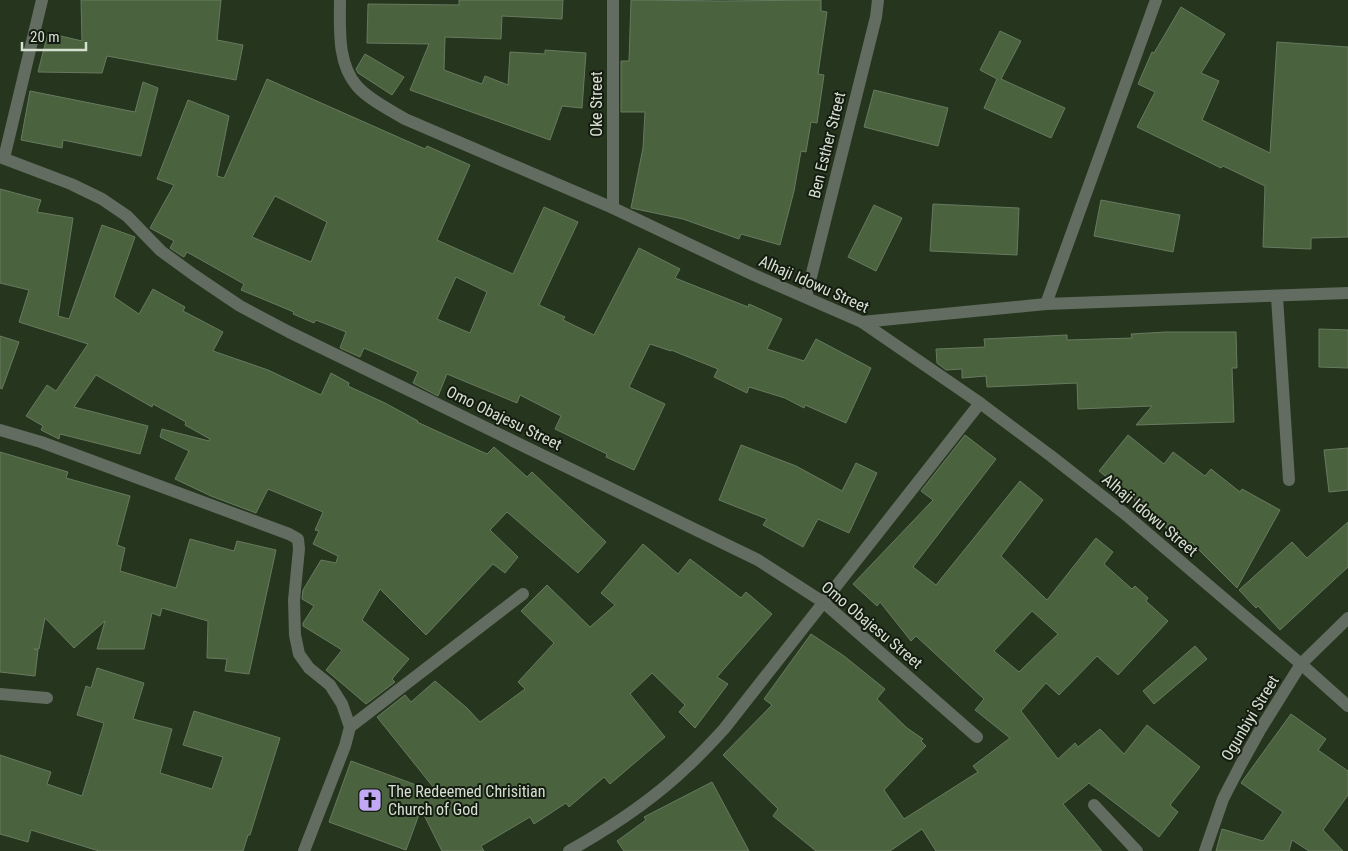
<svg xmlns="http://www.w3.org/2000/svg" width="1348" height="851" viewBox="0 0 1348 851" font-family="'Roboto Condensed',sans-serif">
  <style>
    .building { fill: #4a633e; stroke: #677a5f; fill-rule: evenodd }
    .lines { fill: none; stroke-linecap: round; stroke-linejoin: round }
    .minor { stroke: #636c60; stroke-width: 12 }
    .labels { text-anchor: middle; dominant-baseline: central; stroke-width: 4; stroke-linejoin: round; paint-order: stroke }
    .street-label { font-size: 16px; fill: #d6e0d1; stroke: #141b10 }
    .poi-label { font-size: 16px; fill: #d6e0d1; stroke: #141b10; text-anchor: start }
  </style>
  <rect width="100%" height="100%" fill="#26361e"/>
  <g class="building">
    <polygon points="81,0 221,0 217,40 243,45 236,80 107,56 102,73 38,72 48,33 82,41"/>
    <polygon points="459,0 563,0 562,19 502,16 501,39 445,37 444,70 482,84 485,76 508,85 510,52 545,54 545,50 586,53 582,108 562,106 550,140 410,90 429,44 367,43 368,4 459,5"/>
    <polygon points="631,0 723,1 821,0 821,11 827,12 818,74 824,75 817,123 811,122 806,152 801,151 794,191 780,245 741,234 739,239 683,219 631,208 643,148 645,112 621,112 621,61 629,61"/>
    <polygon points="1181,7 1225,34 1201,73 1219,81 1202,120 1270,153 1277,42 1348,47 1348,237 1311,238 1311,249 1263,247 1265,186 1223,166 1221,168 1137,127 1155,92 1138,84 1152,52 1154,53"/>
    <polygon points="1000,31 1021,41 1001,79 1065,108 1051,138 984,108 997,79 980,70"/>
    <polygon points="365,54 404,77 392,95 358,73 356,69"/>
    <path d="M267,79L425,149L427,146L470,165L437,240L513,274L544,207L578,222L539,305L565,317L563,320L594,335L639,248L680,269L675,278L748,307L749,304L782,319L767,349L804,361L816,339L871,368L846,423L805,405L804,408L785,398L749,387L747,393L714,377L718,369L671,350V351L650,344L629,387L665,404L634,470L606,457L607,454L555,429L561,416L520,395L517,403L447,374L438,396L413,383L418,372L364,348L360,357L340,348L346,332L316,320L314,323L293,314L294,312L241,290L244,284L187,252L184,257L182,256L170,248L174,241L150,228L174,185L157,179L188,100L229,116L217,176L224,178ZM275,196L327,222L311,262L252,237ZM456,277L487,292L470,333L437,319Z"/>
    <polygon points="143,82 158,88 141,156 63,140 62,148 21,140 30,91 135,112"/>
    <polygon points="874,90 948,108 938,146 864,127"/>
    <polygon points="0,189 41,200 37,212 73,218 58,316 69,319 102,225 135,237 114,297 139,314 153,289 185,307 183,311 223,332 213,351 268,370 321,395 331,373 349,383 348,386 385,403 418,421 417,422 487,454 494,447 527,477 532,472 606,542 578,573 507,512 490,530 518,557 505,573 493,564 426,635 380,589 362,620 409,659 392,679 395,682 366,704 326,670 342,650 303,626 303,623 314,606 302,599 303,590 321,560 336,563 338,556 313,544 319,531 315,530 323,512 268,489 256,513 211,496 175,479 189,451 160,437 162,429 209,441 210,439 185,425 186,422 153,404 152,407 96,375 74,407 148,426 140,454 60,434 59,439 41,430 43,426 26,416 47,385 56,391 88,344 19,322 29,290 0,283"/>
    <polygon points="1101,200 1180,215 1173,252 1094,236"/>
    <polygon points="933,204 1019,208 1017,255 930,251"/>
    <polygon points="874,205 902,218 876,271 848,257"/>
    <polygon points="1319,329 1348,330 1348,368 1319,367"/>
    <polygon points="1166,332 1236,332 1237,368 1232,368 1234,422 1136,425 1152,406 1078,409 1077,383 987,387 986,376 962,378 962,369 946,370 937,363 936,349 985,347 984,339 1067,335 1067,340 1132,338 1131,334"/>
    <polygon points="0,336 19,342 2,389 0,388"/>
    <path d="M965,435L996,459L913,567L936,585L1020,481L1043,500L1001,556L1047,600L1096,538L1113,552L1104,564L1132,589L1135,586L1148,598L1146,601L1168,621L1118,675L1097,656L1059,695L1046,683L1021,711L1058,759L1075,743L1078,747L1100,729L1124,754L1147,725L1200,767L1170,805L1178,812L1159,837L1089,783L1063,804L1102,851H936L922,829L890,851H816L773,816L778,809L723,755L772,705L764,699L811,634L844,656L885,689L877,699L907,728L923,739L921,741L926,746L884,790L904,819L978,772L973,766L1010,738L975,710L984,699L916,636L911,641L880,602L877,606L853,584L933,500L921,491ZM1032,611L1058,634L1019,672L994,651Z"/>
    <polygon points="1128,435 1164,464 1173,452 1205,476 1211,469 1240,492 1242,489 1280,510 1237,588 1191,542 1188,546 1134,501 1135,500 1099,471"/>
    <polygon points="741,445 796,466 842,491 856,463 877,473 849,533 818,519 803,547 763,525 767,519 719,500"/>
    <polygon points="1348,448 1348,490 1329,492 1324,450"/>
    <polygon points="0,452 68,472 66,478 130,496 117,545 125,548 120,571 176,588 190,539 234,551 237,541 276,550 249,674 225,671 227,659 207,658 208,621 162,608 160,616 152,613 144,649 97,649 105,621 74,648 45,618 39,649 34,649 38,650 35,676 0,672"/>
    <polygon points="1348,522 1348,567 1280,630 1258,606 1256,608 1239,590 1292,542 1307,558"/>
    <polygon points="643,544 678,574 690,559 741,598 746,592 772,614 717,677 728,684 695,728 679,712 685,705 652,673 630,694 665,737 610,784 604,777 569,807 566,803 534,824 530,817 481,846 484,851 442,851 421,809 406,850 329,822 351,761 438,793 377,717 405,695 411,702 435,681 467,708 480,722 525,689 518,682 554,643 521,611 547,585 590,627 615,605 601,593"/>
    <polygon points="1195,646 1207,659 1154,704 1143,691"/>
    <polygon points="97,668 144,683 133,719 172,729 160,773 212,789 223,757 183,745 194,711 280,738 250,835 248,835 243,851 99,851 31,830 28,842 0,834 0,755 51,772 47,784 82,796 104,723 77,715 86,686 91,688"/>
    <polygon points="1291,714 1326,739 1318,750 1348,771 1348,795 1323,830 1343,851 1309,851 1292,840 1289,851 1216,851 1222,829 1263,841 1283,812 1241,783"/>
    <polygon points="712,782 749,851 624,851 617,841 646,820 644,817"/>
  </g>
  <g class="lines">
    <g class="minor">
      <path d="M340,0C340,29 337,63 357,86C368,99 390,110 405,119L613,208L754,275L862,322L980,403L1051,456L1125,514L1301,664L1348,706"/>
      <polyline points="613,0 613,208"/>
      <polyline points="0,157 71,184 102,199 127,216 161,251 194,275 240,306 289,332 758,560 823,602 977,737"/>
      <polyline points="4,158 42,0"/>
      <polyline points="806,297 876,17 878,0"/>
      <polyline points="1277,297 1289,480"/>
      <polyline points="1046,304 1156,0"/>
      <polyline points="862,322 1046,304 1348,293"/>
      <polyline points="0,430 41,442 289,534 298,539 299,549 294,600 295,635 299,654 309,668 330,685 342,704 350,727 345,746 304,851"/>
      <polyline points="0,694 47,698"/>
      <polyline points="350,727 523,594"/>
      <polyline points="1094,805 1137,851"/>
      <path d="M569,851C612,827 654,799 689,765C701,754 713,741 724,729L980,403"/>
      <polyline points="1205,851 1223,799 1240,766 1260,730 1301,664 1348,618"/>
    </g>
  </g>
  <defs>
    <g id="church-square" transform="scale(1.25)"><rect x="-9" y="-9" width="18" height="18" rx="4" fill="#c0a8f4" stroke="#141b10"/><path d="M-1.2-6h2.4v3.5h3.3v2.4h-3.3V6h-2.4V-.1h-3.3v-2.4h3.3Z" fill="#111"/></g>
  </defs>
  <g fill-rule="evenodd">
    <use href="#church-square" x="370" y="800"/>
  </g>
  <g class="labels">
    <g class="street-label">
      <text transform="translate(596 104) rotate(-90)">Oke Street</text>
      <text transform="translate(827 145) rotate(-76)">Ben Esther Street</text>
      <text transform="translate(814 284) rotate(24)">Alhaji Idowu Street</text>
      <text transform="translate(504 418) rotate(26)">Omo Obajesu Street</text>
      <text transform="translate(1150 515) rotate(40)">Alhaji Idowu Street</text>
      <text transform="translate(872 625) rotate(40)">Omo Obajesu Street</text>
      <text transform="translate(1250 718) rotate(-59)">Ogunbiyi Street</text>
    </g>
    <g class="poi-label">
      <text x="388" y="791">The Redeemed Chrisitian<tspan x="388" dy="18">Church of God</tspan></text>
    </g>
  </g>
  <path d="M22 42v8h64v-8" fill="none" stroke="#d6e0d1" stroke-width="2.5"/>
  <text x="30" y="42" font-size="15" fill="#d6e0d1" stroke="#141b10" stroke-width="4" paint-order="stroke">20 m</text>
</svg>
